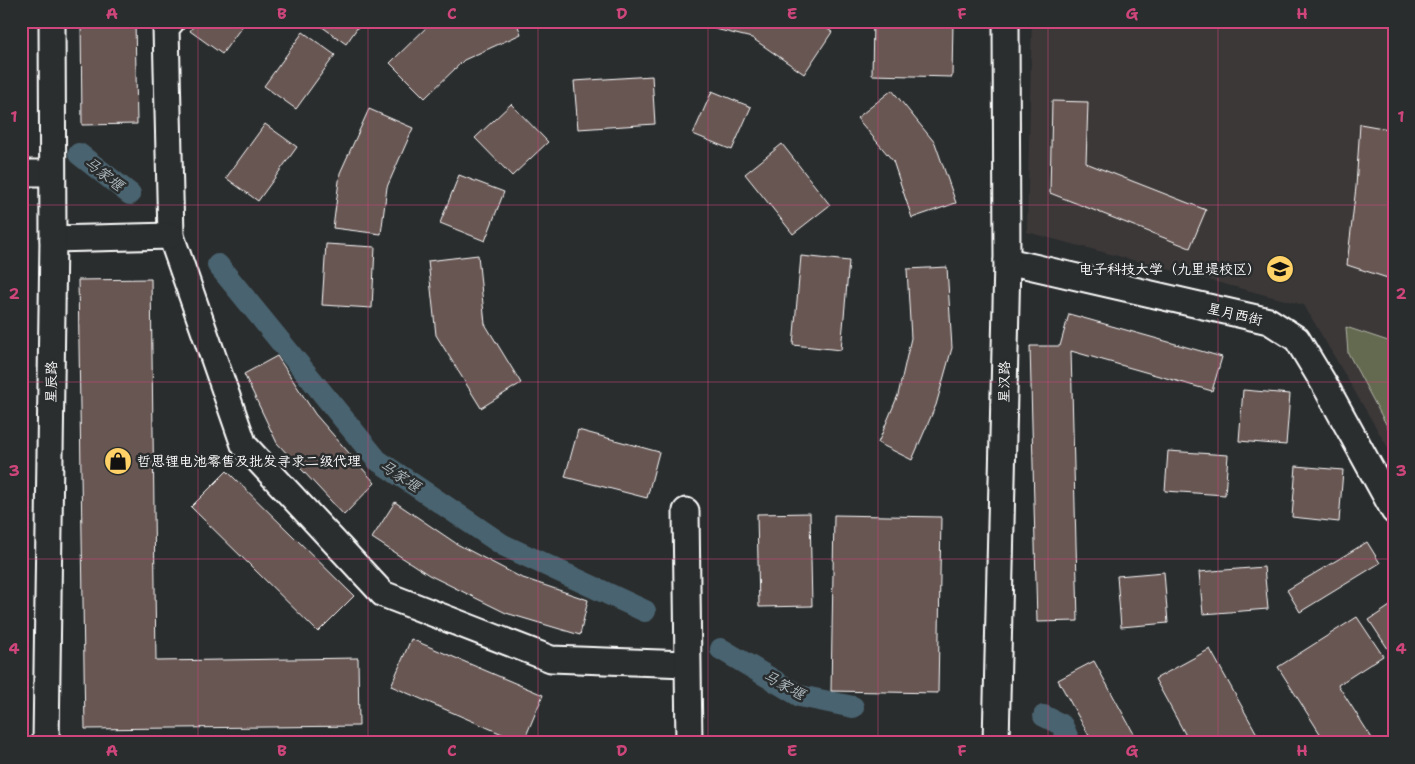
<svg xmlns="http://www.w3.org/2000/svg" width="1415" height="764" viewBox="0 0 1415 764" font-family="'Shantell Sans','LXGW WenKai TC',sans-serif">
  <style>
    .built { fill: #3d3939 }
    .green { fill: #636a50; stroke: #b1b4a8 }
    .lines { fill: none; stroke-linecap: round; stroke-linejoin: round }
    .canal { stroke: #4a646f; stroke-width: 22 }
    .building { fill: #685653; stroke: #fff }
    .minor-casing { stroke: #fff; stroke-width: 29 }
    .minor { stroke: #2a2d2e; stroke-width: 25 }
    .grid { fill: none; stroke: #ce467c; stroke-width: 1; stroke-opacity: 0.55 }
    .labels { text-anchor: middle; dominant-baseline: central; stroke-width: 5; stroke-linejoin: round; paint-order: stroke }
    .poi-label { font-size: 14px; fill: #fff; stroke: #2a2d2e; text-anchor: end }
    .street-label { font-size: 14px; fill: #fff; stroke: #2a2d2e }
    .water-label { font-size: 15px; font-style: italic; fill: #aeb9be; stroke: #2a2d2e }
    .neatline { fill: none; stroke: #ce467c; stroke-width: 2 }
    .grid-label { font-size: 16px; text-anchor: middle; font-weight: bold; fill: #ce467c }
  </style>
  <rect width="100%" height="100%" fill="#2a2d2e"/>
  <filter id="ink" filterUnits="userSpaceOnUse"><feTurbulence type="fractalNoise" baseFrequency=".02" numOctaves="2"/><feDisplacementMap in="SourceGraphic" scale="10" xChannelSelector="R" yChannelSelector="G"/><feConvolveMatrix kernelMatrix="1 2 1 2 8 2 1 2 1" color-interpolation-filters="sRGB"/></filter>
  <g filter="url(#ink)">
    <polygon class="built" points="1032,21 1394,21 1394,458 1304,305 1027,232"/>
    <polygon class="green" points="1346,327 1394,343 1394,439 1348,353"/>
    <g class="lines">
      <g class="canal">
        <polyline points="79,154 130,194"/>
        <polyline points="218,265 377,460 503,545 645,611"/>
        <polyline points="721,649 800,696 853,707"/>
        <polyline points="1044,716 1062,725 1070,743"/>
      </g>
    </g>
    <g class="building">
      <polygon points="81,21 135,21 137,124 82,125"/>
      <polygon points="197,21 246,21 222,54 190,31"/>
      <polygon points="314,21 362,21 346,44"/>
      <polygon points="433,21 516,21 521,34 464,60 425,98 390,63"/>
      <polygon points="699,21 816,21 832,32 804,74 752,38 699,25"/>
      <polygon points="873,21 953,21 952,77 872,75"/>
      <polygon points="303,32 335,55 296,109 264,86"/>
      <polygon points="652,76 655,124 578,129 574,81"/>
      <polygon points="892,90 935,143 956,203 912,218 893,161 857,118"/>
      <polygon points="712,91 751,107 732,150 693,134"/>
      <polygon points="1052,101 1088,102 1086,163 1206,210 1190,248 1050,193"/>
      <polygon points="511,104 548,142 512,176 475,138"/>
      <polygon points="369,109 413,128 387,187 381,234 333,228 340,173"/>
      <polygon points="265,124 297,147 258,201 226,178"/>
      <polygon points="1360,124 1394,130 1394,280 1347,265 1356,187"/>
      <polygon points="782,144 830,205 793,234 745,174"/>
      <polygon points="459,175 504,192 485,241 440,223"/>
      <polygon points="326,244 375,247 372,308 322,305"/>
      <polygon points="478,255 485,324 521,383 481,408 436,335 428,261"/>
      <polygon points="801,256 849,261 841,350 793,345"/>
      <polygon points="947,267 952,348 936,405 912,460 878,443 898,395 911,338 907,269"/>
      <polygon points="151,279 156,661 358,658 359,726 85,729 78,280"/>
      <polygon points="1069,314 1222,357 1212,391 1071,351 1078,621 1037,622 1030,346 1060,346"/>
      <polygon points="277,356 315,414 375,483 344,515 277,443 244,374"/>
      <polygon points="1243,390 1290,394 1286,445 1239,441"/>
      <polygon points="578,430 659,452 647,498 565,477"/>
      <polygon points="1168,451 1228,455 1225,495 1165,491"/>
      <polygon points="1296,466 1343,470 1339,522 1292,517"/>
      <polygon points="227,471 354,596 318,632 191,507"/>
      <polygon points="395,502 457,544 520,577 588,600 580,635 506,613 429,575 372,538"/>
      <polygon points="810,513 812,606 759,607 757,514"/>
      <polygon points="834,515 941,517 938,693 831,691"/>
      <polygon points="1367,542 1380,563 1300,612 1287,590"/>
      <polygon points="1264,567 1268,609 1203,614 1199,572"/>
      <polygon points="1164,572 1168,623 1121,627 1117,576"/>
      <polygon points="1390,606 1394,612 1394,658 1369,620"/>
      <polygon points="1357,617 1383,656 1338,685 1375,743 1326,743 1278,667"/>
      <polygon points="411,639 543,695 523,743 391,686"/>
      <polygon points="1210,649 1262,743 1190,743 1155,679"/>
      <polygon points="1094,661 1139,743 1093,743 1058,680"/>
    </g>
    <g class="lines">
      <g class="minor-casing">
        <g id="minor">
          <polyline points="172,21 166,28 171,236 244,445 383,594 551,659 687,664"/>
          <polyline points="21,173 52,173"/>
          <polyline points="53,239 171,236"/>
          <polyline points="1007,261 1269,321 1297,339 1326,387 1394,511"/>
          <polyline points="686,511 689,743"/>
          <polyline points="46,743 53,239 52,21"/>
          <polyline points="996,743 1007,261 1006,21"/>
        </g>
      </g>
      <use href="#minor" class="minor"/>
    </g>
  </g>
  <path class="grid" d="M198,21V743M368,21V743M538,21V743M708,21V743M878,21V743M1048,21V743M1218,21V743M21,205H1394M21,382H1394M21,559H1394"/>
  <defs>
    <g id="university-disc" transform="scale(1.4375)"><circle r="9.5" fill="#ffd166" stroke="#2a2d2e"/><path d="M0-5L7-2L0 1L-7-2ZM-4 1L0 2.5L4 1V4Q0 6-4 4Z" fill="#111"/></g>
    <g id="shop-disc" transform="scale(1.4375)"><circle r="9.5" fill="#ffd166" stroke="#2a2d2e"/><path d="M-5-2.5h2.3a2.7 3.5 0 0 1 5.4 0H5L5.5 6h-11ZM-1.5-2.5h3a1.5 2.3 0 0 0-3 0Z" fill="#111"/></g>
  </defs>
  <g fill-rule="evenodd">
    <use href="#university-disc" x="1280" y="269"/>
    <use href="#shop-disc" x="118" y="461"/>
  </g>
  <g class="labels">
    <g class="poi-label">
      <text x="1261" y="269">电子科技大学（九里堤校区）</text>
      <text x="137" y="461" text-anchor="start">哲思锂电池零售及批发寻求二级代理</text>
    </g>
    <g class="street-label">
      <text transform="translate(1235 314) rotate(13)">星月西街</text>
      <text transform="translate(51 382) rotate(-89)">星辰路</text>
      <text transform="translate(1004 382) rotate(-89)">星汉路</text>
    </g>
    <g class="water-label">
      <text transform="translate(104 174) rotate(38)">马家堰</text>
      <text transform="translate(400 476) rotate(34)">马家堰</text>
      <text transform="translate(784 685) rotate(28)">马家堰</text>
    </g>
  </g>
  <rect width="1415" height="764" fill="none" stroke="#2a2d2e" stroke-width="55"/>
  <rect x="28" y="28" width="1360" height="708" class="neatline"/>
  <g class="grid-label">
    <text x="112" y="19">A</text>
    <text x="282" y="19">B</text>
    <text x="452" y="19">C</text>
    <text x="622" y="19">D</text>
    <text x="792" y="19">E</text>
    <text x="962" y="19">F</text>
    <text x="1132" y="19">G</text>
    <text x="1302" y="19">H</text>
    <text x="14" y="122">1</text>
    <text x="1401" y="122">1</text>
    <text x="14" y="299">2</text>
    <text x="1401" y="299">2</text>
    <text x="14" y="476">3</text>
    <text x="1401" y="476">3</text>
    <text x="14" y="654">4</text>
    <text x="1401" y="654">4</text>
    <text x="112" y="756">A</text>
    <text x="282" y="756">B</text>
    <text x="452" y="756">C</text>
    <text x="622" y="756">D</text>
    <text x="792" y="756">E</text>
    <text x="962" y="756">F</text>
    <text x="1132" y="756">G</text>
    <text x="1302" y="756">H</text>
  </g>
</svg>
